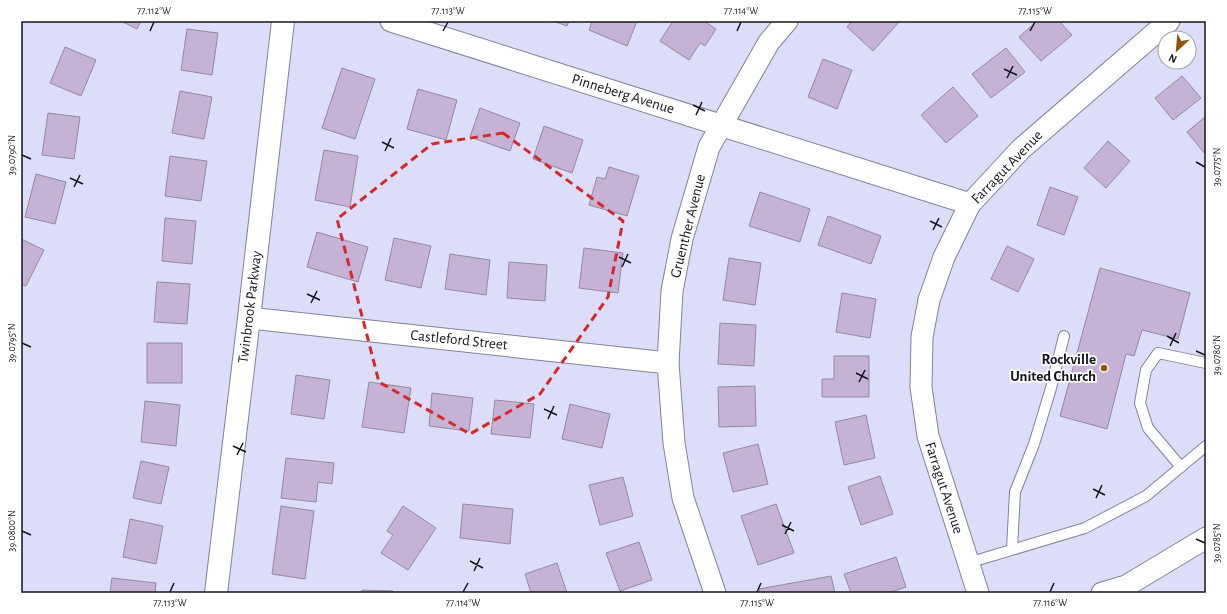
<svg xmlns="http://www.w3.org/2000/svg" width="1227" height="614" viewBox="0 0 1227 614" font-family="'Alegreya Sans',sans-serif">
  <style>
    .building { fill: #c6b2d5; stroke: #96889f }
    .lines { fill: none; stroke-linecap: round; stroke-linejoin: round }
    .service-casing { stroke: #81829b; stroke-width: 12 }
    .minor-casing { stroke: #81829b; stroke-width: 23 }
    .tertiary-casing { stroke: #81829b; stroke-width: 24 }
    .service { stroke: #fff; stroke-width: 10 }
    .minor { stroke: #fff; stroke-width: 21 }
    .tertiary { stroke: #fff; stroke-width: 22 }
    .marked { fill: none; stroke: #d62828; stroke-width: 3; stroke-dasharray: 8 5; stroke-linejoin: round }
    .ticks { fill: none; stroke: #14141d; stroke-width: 1.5 }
    .poi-dot { fill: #8e550d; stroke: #fff; stroke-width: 1.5 }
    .labels { text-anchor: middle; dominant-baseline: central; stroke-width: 3.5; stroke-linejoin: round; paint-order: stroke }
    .street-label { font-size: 15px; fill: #14141d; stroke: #fff }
    .poi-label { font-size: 15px; font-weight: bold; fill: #14141d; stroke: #fff; text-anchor: end }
    .neatline { fill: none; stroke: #14141d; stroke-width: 1.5 }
    .ticks-label { font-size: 10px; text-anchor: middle; fill: #14141d }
  </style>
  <rect width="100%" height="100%" fill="#dcddf8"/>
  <g class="building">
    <polygon points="121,21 141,21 137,29"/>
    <polygon points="553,21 569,21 567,26"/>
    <polygon points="592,21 637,21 627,46 589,30"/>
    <polygon points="673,21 704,21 716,29 705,46 700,43 689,60 660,41"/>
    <polygon points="852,21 900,21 873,51 847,27"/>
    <polygon points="1037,21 1059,21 1072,35 1041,61 1019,37"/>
    <polygon points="187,29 218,33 212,75 181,70"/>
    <polygon points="65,47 96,60 81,96 50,83"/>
    <polygon points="1006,48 1025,72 991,98 972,74"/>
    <polygon points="823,59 852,70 837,109 808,97"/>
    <polygon points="342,68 375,79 355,139 322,128"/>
    <polygon points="1182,76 1201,98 1173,120 1155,98"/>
    <polygon points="953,87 978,116 946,143 921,115"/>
    <polygon points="418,89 457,100 446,140 407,129"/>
    <polygon points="180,91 212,97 204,139 172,133"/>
    <polygon points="480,108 520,123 510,151 470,137"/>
    <polygon points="48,113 80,117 74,159 42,155"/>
    <polygon points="1206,116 1206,155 1187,132"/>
    <polygon points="544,126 583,140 572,173 533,159"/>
    <polygon points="1108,141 1130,161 1106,188 1084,168"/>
    <polygon points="324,150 358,156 350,207 315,200"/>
    <polygon points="170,156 207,161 201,201 165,196"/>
    <polygon points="609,167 639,176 627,216 589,205 597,177 605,179"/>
    <polygon points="36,174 66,182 55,224 25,217"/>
    <polygon points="1050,187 1078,197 1064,235 1037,225"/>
    <polygon points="760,192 810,209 800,242 749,226"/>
    <polygon points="828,216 881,236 871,264 818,245"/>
    <polygon points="165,218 196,221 192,264 162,261"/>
    <polygon points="317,232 368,247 358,282 307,267"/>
    <polygon points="394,238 431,246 421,288 385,280"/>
    <polygon points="21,239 44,250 26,286 21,284"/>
    <polygon points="1007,246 1034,259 1018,292 991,279"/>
    <polygon points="584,248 623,253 618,293 579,288"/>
    <polygon points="450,254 490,260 486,295 445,289"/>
    <polygon points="729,258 761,263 755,305 723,300"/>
    <polygon points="509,262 547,265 545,301 507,298"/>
    <polygon points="1100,268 1190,293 1178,339 1142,330 1134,356 1126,354 1107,429 1060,416"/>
    <polygon points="157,282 190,284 187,324 154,322"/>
    <polygon points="842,293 876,299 870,338 836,332"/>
    <polygon points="720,323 756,325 754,366 718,364"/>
    <rect x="147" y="343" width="35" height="40"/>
    <polygon points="834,356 869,356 869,397 822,397 822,379 834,379"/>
    <polygon points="296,375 330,380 324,419 291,414"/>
    <polygon points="369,382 411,388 404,433 362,427"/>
    <polygon points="755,386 756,426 719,427 718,387"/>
    <polygon points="432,393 473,398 469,431 429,426"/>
    <polygon points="495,400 534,404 530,438 491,434"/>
    <polygon points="145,401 180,405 176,446 141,442"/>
    <polygon points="570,404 610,414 602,448 562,439"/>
    <polygon points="866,415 875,458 844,465 835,422"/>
    <polygon points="758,444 768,484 733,492 723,453"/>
    <polygon points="286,458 334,463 332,484 318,482 316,502 281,498"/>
    <polygon points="141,461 169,467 161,504 133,498"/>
    <polygon points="880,476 893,514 861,525 848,487"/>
    <polygon points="623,477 633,516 600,525 589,485"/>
    <polygon points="463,504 513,509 510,544 460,538"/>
    <polygon points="776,504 794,553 758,565 741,516"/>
    <polygon points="281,506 314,511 305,579 272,574"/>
    <polygon points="403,506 436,528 408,570 381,553 393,535 387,531"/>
    <polygon points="130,519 163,526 156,564 123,557"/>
    <polygon points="639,542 652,580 620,591 606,553"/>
    <polygon points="896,557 906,587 888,593 851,593 844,574"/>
    <polygon points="557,563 567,593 531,593 525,574"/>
    <polygon points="831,576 835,593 760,593 759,589"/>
    <polygon points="112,578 156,583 155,593 110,593"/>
    <polygon points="362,590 393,591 393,593 362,593"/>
  </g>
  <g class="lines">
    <g class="service-casing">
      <g id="service">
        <polyline points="1181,467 1148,428 1140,403 1146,370 1158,353 1206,363"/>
        <polyline points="1012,549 1015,492 1034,444 1051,388 1064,336"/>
        <polyline points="968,563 1085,528 1146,496 1206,446"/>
      </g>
    </g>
    <g class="minor-casing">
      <g id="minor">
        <polyline points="391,21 970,204"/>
        <polyline points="249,318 668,363"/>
        <polyline points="715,593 683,498 674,443 668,363 672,291 682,239 709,147 769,42 787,21"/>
        <polyline points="978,593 928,436 921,387 922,337 929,300 944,257 970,204 1021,149 1169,21"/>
        <polyline points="1102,593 1126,586 1206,538"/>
      </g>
    </g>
    <g class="tertiary-casing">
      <polyline id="tertiary" points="216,593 249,318 283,21"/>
    </g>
    <use href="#service" class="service"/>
    <use href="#minor" class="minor"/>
    <use href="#tertiary" class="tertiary"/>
  </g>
  <path class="marked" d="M503,133L623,221L608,297L540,394L470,434L379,382L337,219L432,144Z"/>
  <path class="ticks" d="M150,31L154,22M443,31L448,22M737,31L741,22M1030,31L1035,22M1004,69L1017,75M1007,78L1013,66M693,105L705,111M696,115L702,102M382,142L394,148M385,151L391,138M22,155L31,159M1196,162L1205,167M70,178L83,184M74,187L80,175M930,221L942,227M933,230L939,218M619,257L631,263M622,267L628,254M307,294L320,300M311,303L317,291M1167,336L1179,343M22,343L31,347M1170,346L1176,333M1196,351L1205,355M856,373L868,379M859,382L865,370M544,409L557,415M548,419L554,406M233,446L246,452M237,455L243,443M1093,489L1105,495M1096,498L1102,485M782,525L794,531M22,531L31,535M785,534L791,522M1196,539L1205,543M470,561L483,568M474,571L480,558M170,592L174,583M463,592L468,583M757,592L761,583M1050,592L1054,583"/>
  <circle class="poi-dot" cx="1104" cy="368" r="4"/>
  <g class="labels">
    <g class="street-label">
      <text transform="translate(623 94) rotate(17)">Pinneberg Avenue</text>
      <text transform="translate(1007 167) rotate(-46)">Farragut Avenue</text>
      <text transform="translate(688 226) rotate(-76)">Gruenther Avenue</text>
      <text transform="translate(250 307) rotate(-83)">Twinbrook Parkway</text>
      <text transform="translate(459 340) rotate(6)">Castleford Street</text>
      <text transform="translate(944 488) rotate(72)">Farragut Avenue</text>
    </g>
    <g class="poi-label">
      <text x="1096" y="359">Rockville<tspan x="1096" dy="17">United Church</tspan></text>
    </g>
  </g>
  <rect width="1227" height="614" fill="none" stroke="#ffffff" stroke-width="44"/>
  <g transform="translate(1177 50) rotate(206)"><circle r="19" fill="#ffffff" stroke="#a1a1a5"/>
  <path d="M0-3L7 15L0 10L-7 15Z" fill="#8e550d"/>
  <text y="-6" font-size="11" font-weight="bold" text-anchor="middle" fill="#14141d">N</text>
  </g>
  <rect x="22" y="22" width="1183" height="570" class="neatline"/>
  <g class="ticks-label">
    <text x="154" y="14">77.112°W</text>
    <text x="448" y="14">77.113°W</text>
    <text x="741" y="14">77.114°W</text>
    <text x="1035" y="14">77.115°W</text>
    <text transform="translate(11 155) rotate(-90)" y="4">39.0790°N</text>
    <text transform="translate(1216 167) rotate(-90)" y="4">39.0775°N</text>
    <text transform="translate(11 343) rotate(-90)" y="4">39.0795°N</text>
    <text transform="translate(1216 355) rotate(-90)" y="4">39.0780°N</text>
    <text transform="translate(11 531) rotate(-90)" y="4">39.0800°N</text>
    <text transform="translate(1216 543) rotate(-90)" y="4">39.0785°N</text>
    <text x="170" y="606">77.113°W</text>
    <text x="463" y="606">77.114°W</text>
    <text x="757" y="606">77.115°W</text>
    <text x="1050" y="606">77.116°W</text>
  </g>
</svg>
